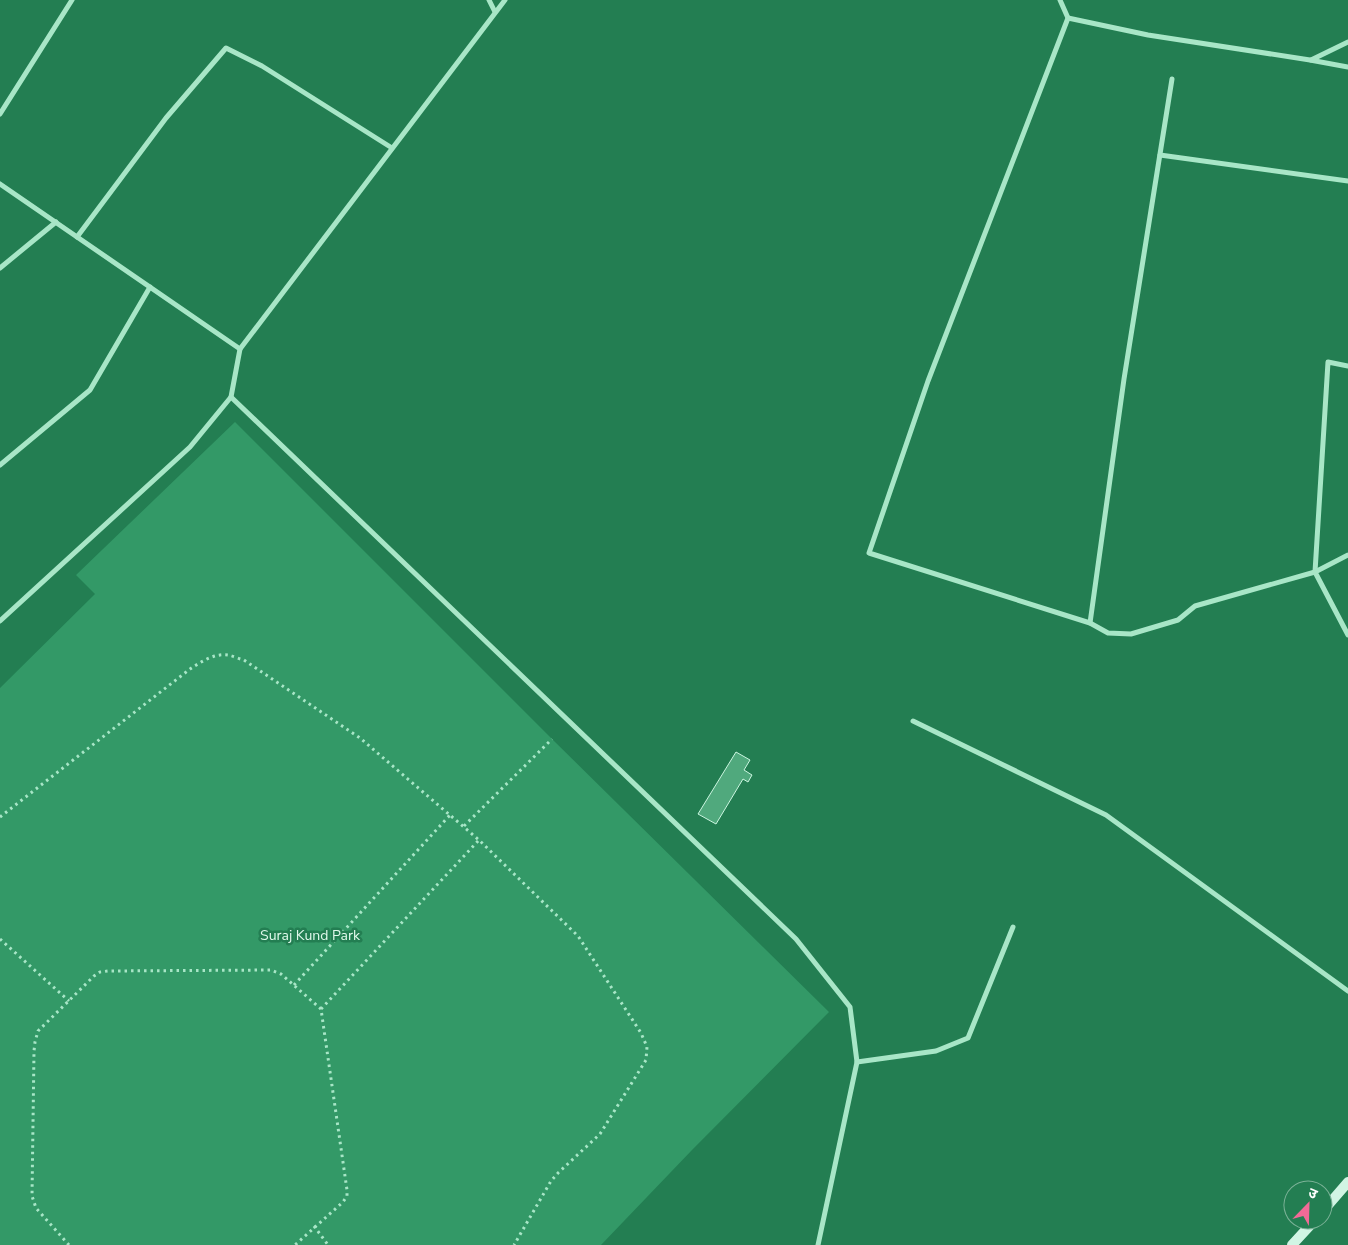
<svg xmlns="http://www.w3.org/2000/svg" width="1348" height="1245" viewBox="0 0 1348 1245" font-family="'Nunito Sans','Noto Sans Devanagari',sans-serif">
  <style>
    .green { fill: #339967 }
    .building { fill: #50a97d; stroke: #cbf5e0 }
    .lines { fill: none; stroke-linecap: round; stroke-linejoin: round }
    .path { stroke: #a8e6c7; stroke-width: 3; stroke-dasharray: 2.5 4; stroke-linecap: butt }
    .street { stroke: #a8e6c7; stroke-width: 5 }
    .secondary { stroke: #d1f5e4; stroke-width: 10 }
    .labels { text-anchor: middle; dominant-baseline: central; stroke-width: 5; stroke-linejoin: round; paint-order: stroke }
    .park-label { font-size: 14px; fill: #e0f9ec; stroke: #237e52 }
  </style>
  <rect width="100%" height="100%" fill="#237e52"/>
  <polygon class="green" points="235,422 552,739 829,1012 692,1150 601,1245 0,1245 0,688 95,594 76,575"/>
  <polygon class="building" points="736,752 750,760 744,770 752,775 748,782 743,779 716,824 698,814"/>
  <g class="lines">
    <g class="path">
      <path d="M0,817L190,669C201,662 214,653 228,655C233,656 239,659 244,660L360,738L479,840L578,936L641,1033L647,1047L646,1060L600,1134L558,1173L551,1181L514,1245"/>
      <polyline points="464,826 552,739"/>
      <polyline points="0,939 69,1001"/>
      <polyline points="294,985 450,815"/>
      <polyline points="321,1009 479,840"/>
      <polyline points="314,1226 328,1245"/>
      <polyline points="69,1245 36,1208 32,1196 34,1051 35,1042 38,1031 94,976 100,972 108,971 271,970 281,974 321,1009 347,1190 347,1196 343,1202 295,1245"/>
    </g>
    <g class="street">
      <polyline points="489,0 495,12"/>
      <polyline points="1060,0 1068,18 928,381 869,553 1090,623 1108,633 1131,634 1178,620 1195,606 1315,572 1328,362 1348,366"/>
      <polyline points="1068,18 1148,35 1310,60 1348,67"/>
      <polyline points="1311,60 1348,42"/>
      <polyline points="0,114 72,0"/>
      <polyline points="1160,155 1348,181"/>
      <polyline points="0,184 240,349"/>
      <polyline points="77,237 166,118 226,48 262,66 392,148"/>
      <polyline points="0,268 56,222"/>
      <polyline points="231,397 796,939 850,1007 857,1062 818,1245"/>
      <polyline points="0,465 90,390 150,287"/>
      <polyline points="1348,555 1315,572 1348,635"/>
      <polyline points="0,621 190,447 231,397 240,349 505,0"/>
      <polyline points="1090,623 1124,379 1172,79"/>
      <polyline points="913,721 1106,815 1348,991"/>
      <polyline points="857,1062 936,1051 968,1038 1013,927"/>
    </g>
    <g class="secondary">
      <polyline points="1323,1211 1348,1182"/>
      <polyline points="1292,1245 1315,1220"/>
    </g>
  </g>
  <g class="labels">
    <g class="park-label">
      <text x="310" y="935">Suraj Kund Park</text>
    </g>
  </g>
  <g transform="translate(1308 1205) rotate(23)"><circle r="24" fill="#237e52" stroke="#7bb297"/>
  <path d="M0-4L9 19L0 12L-9 19Z" fill="#f16a97"/>
  <text y="-8" font-size="14" font-weight="bold" text-anchor="middle" fill="#ffffff">उ</text>
  </g>
</svg>
